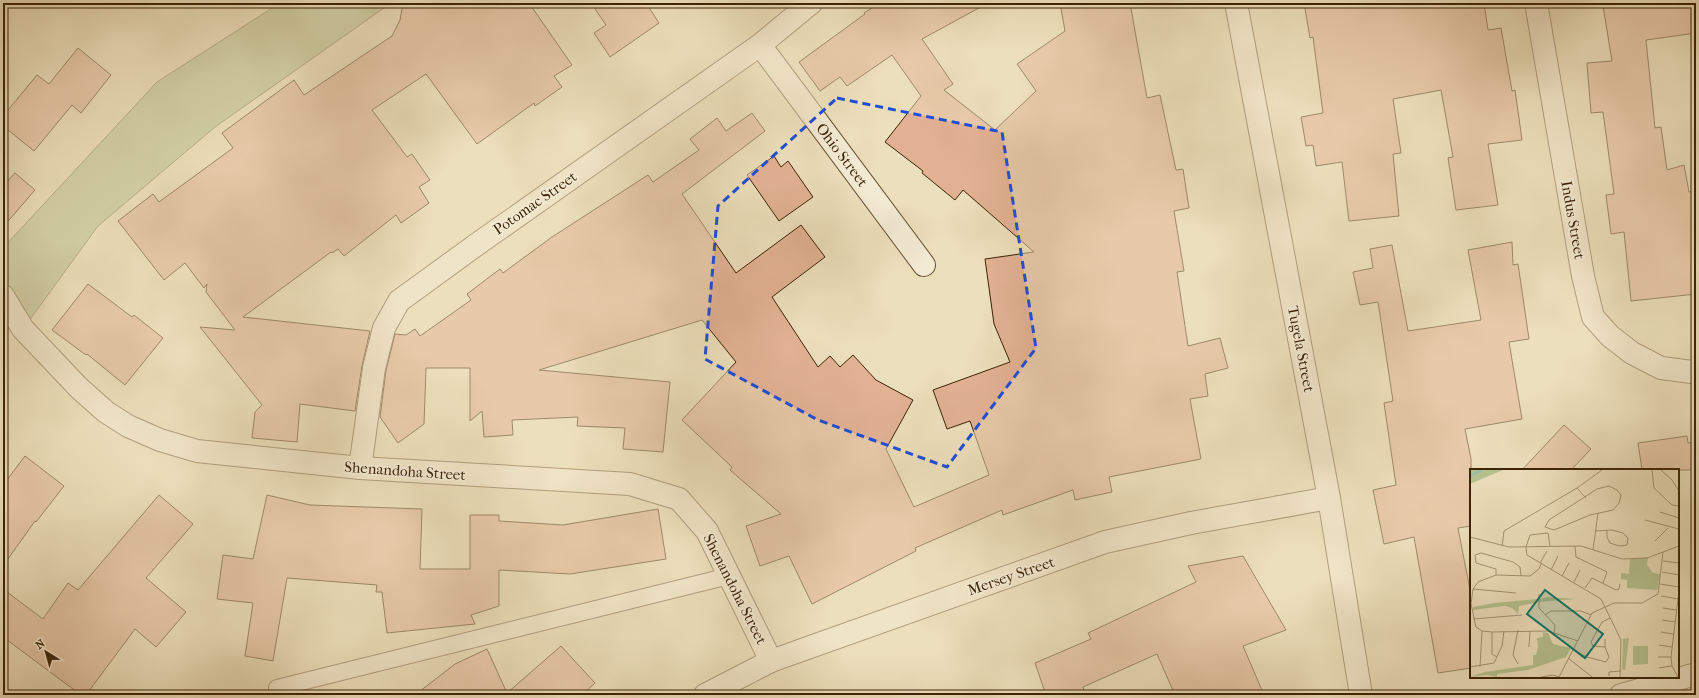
<svg xmlns="http://www.w3.org/2000/svg" width="1699" height="698" viewBox="0 0 1699 698" font-family="'IM FELL French Canon',serif">
  <style>
    .green { fill: #b6c291; stroke: #79724c }
    .building { fill: #e2b194; stroke: #3c2306 }
    .lines { fill: none; stroke-linecap: round; stroke-linejoin: round }
    .service-casing { stroke: #685233; stroke-width: 18 }
    .minor-casing { stroke: #685233; stroke-width: 24 }
    .service { stroke: #f3ead3; stroke-width: 16 }
    .minor { stroke: #f3ead3; stroke-width: 22 }
    .marked { fill: none; stroke: #1d4ed8; stroke-width: 3; stroke-dasharray: 8 5; stroke-linejoin: round }
    .labels { text-anchor: middle; dominant-baseline: central; stroke-width: 4; stroke-linejoin: round; paint-order: stroke }
    .street-label { font-size: 15px; fill: #3c2306; stroke: #f3ead3 }
    .inset-river { fill: none; stroke: #99bdb0; stroke-width: 2 }
    .inset-road { fill: none; stroke: #a69473; stroke-width: 1 }
    .view { fill: #0f766e; fill-opacity: 0.15; stroke: #0f766e; stroke-width: 2 }
    .inset-edge { fill: none; stroke: #3c2306; stroke-width: 2 }
  </style>
  <rect width="100%" height="100%" fill="#ecdfbb"/>
  <filter id="stains"><feTurbulence type="fractalNoise" baseFrequency=".005" numOctaves="4"/><feColorMatrix values="0 0 0 0 .2 0 0 0 0 .09 0 0 0 0 .02 0 0 0 .5 -.17"/></filter>
  <radialGradient id="worn" r=".72"><stop offset=".6" stop-color="#630" stop-opacity="0"/><stop offset="1" stop-color="#630" stop-opacity=".3"/></radialGradient>
  <polygon class="green" points="280,3 391,3 215,127 98,226 23,329 3,296 3,248 157,82"/>
  <g class="building">
    <polygon points="403,3 529,3 572,65 554,76 562,87 535,106 534,103 477,144 426,74 372,110 407,157 412,154 430,180 419,187 429,203 401,223 396,215 344,256 338,249 332,253 331,252 243,317 370,331 362,366 355,411 300,404 297,442 252,438 255,412 262,405 200,327 235,330 206,292 207,284 204,288 185,263 164,280 118,221 153,194 159,202 233,148 222,133 294,80 304,95 392,36 400,20"/>
    <polygon points="591,3 646,3 659,23 610,57 594,33 606,25"/>
    <polygon points="880,3 988,3 922,39 953,84 944,90 995,130 1036,91 1017,64 1065,31 1060,3 1130,3 1147,98 1160,95 1176,170 1183,169 1189,208 1174,211 1184,271 1177,272 1188,346 1220,338 1228,368 1205,374 1208,396 1190,399 1201,459 1109,477 1112,492 1075,500 1073,490 1003,515 1002,510 915,548 916,551 812,604 789,556 760,566 746,526 781,514 730,470 732,467 682,420 736,362 702,320 539,370 670,382 663,452 623,449 625,428 577,426 578,417 512,420 513,435 484,437 482,411 470,421 470,368 426,368 424,424 398,443 380,417 386,370 395,334 406,335 415,329 420,336 471,300 467,294 500,269 503,273 552,237 648,175 653,182 699,150 690,139 717,118 726,131 752,113 765,131 682,194 736,273 801,225 825,257 772,297 818,367 830,356 840,367 853,355 876,380 913,400 886,449 914,507 989,475 970,421 947,429 933,390 1010,362 994,324 985,259 1034,252 963,190 955,200 922,173 923,171 885,142 921,96 892,55 847,86 840,77 820,91 799,62 865,14 864,13"/>
    <polygon points="1304,3 1484,3 1488,30 1501,28 1512,91 1515,90 1522,140 1488,144 1498,205 1456,210 1448,158 1453,157 1441,90 1393,99 1401,153 1393,154 1399,216 1349,221 1342,162 1316,166 1313,145 1306,146 1301,117 1323,113 1313,37 1310,38"/>
    <polygon points="1623,3 1696,3 1696,33 1646,40 1655,128 1661,127 1667,170 1684,165 1689,192 1696,191 1696,294 1631,301 1624,232 1611,234 1606,195 1614,194 1603,112 1591,113 1587,63 1612,61 1603,6"/>
    <polygon points="78,48 111,75 81,113 72,105 34,151 3,126 3,116 37,75 49,84"/>
    <polygon points="774,156 781,167 788,161 813,197 779,221 747,175"/>
    <polygon points="15,173 35,190 3,227 3,186"/>
    <polygon points="1512,242 1513,265 1518,264 1529,339 1509,342 1522,419 1465,429 1471,459 1471,526 1458,528 1471,595 1471,668 1438,673 1414,537 1384,544 1373,490 1396,485 1384,403 1393,401 1378,302 1360,305 1353,272 1373,268 1370,249 1392,245 1408,331 1481,320 1468,250"/>
    <polygon points="88,284 132,317 134,315 163,338 125,385 87,354 86,355 52,330"/>
    <polygon points="1564,425 1591,449 1571,470 1522,470"/>
    <polygon points="1687,436 1688,443 1696,442 1696,470 1642,470 1638,443"/>
    <polygon points="25,456 64,486 36,522 35,521 3,566 3,485"/>
    <polygon points="159,495 193,524 146,578 186,612 156,647 135,629 86,695 81,695 3,637 3,589 43,619 68,583 78,590"/>
    <polygon points="267,495 310,505 422,509 420,569 470,569 470,515 499,515 499,521 563,525 658,509 666,559 570,574 499,570 499,606 471,615 475,624 387,633 382,592 376,592 377,585 287,578 273,661 245,656 253,603 217,599 223,555 253,559"/>
    <polygon points="1243,556 1286,630 1243,646 1264,695 1175,695 1157,654 1083,687 1086,695 1046,695 1035,663 1091,639 1088,633 1196,582 1188,566"/>
    <polygon points="561,646 595,683 582,695 415,695 455,664 487,649 507,693"/>
  </g>
  <g class="lines">
    <g class="service-casing">
      <polyline id="service" points="277,688 729,576"/>
    </g>
    <g class="minor-casing">
      <g id="minor">
        <polyline points="1236,3 1329,498 1361,695"/>
        <polyline points="1536,3 1583,276 1593,317 1610,336 1632,353 1661,368 1692,372 1696,371"/>
        <polyline points="760,45 924,265"/>
        <polyline points="3,296 23,329 79,388 106,412 128,426 160,440 197,451 360,468 630,484 679,499 707,531 771,661"/>
        <polyline points="360,468 374,368 384,328 399,301 476,245 760,45 811,3"/>
        <polyline points="705,695 771,661 1105,542 1191,523 1329,498"/>
        <polyline points="1621,695 1696,674"/>
      </g>
    </g>
    <use href="#service" class="service"/>
    <use href="#minor" class="minor"/>
  </g>
  <path d="M0 0H1699V698H0ZM837,98L1002,132L1036,348L947,467L818,420L705,359L718,206Z" fill="#ecdfbb" fill-opacity=".55" fill-rule="evenodd"/>
  <path class="marked" d="M837,98L1002,132L1036,348L947,467L818,420L705,359L718,206Z"/>
  <g class="labels">
    <g class="street-label">
      <text transform="translate(842 155) rotate(53)">Ohio Street</text>
      <text transform="translate(535 203) rotate(-35)">Potomac Street</text>
      <text transform="translate(1573 220) rotate(80)">Indus Street</text>
      <text transform="translate(1301 349) rotate(79)">Tugela Street</text>
      <text transform="translate(405 471) rotate(4)">Shenandoha Street</text>
      <text transform="translate(1011 576) rotate(-19)">Mersey Street</text>
      <text transform="translate(735 589) rotate(63)">Shenandoha Street</text>
    </g>
  </g>
  <g transform="translate(1470 469)">
    <rect width="209" height="209" fill="#ecdfbb"/>
    <path d="M0,1H33L0,15ZM178,88L177,96L183,104L190,105L187,121L157,119V111L151,110V104L159,105L160,90ZM78,128L106,130L68,133V130ZM67,130L66,134L49,137L48,145L42,139L35,137L3,141V138L25,134ZM73,163L78,164L83,175L101,179L96,188L58,201L27,205V208L17,206L0,208L15,203L63,196V186H66L68,178L67,169L73,168ZM159,169L155,201L152,200L153,170ZM163,177H178V195L163,196Z" fill="#b6c291"/>
    <path class="inset-river" d="M0,7L12,1"/>
    <path class="inset-road" d="M182,1L184,19L202,36L209,37M191,1L202,11L209,22M139,17L147,21L151,26L149,34L143,41L120,46L84,61L75,58L79,51L127,20ZM107,19L116,29M190,43L209,49M175,51L209,60M125,62L142,61L153,64L158,69L157,76L149,77L140,74L137,68V61M78,64L60,66L56,78L57,86L131,130L151,171L150,208M78,64L80,77M0,68L39,78L111,77L152,90L177,89L209,77M185,72L198,59M32,77L34,62L107,19L132,1M105,77L106,88L137,103L133,114M123,81L128,44M193,92L209,94M70,94L77,82M71,95L69,100L60,107L26,106L8,113L3,120L1,135L6,158L12,162L22,163L78,162L108,172M81,101L88,87M192,103L209,106M26,106V100L6,94L5,86L11,84L43,93L50,98L51,107M92,107L99,94M104,113L110,101M190,115L209,118M115,119L122,109L146,121L149,120L150,115M3,120L46,124M69,125V139L85,156L84,164M191,127L208,130M193,139L206,141M75,146L81,142H111L121,146M3,150L52,146M192,151L205,153M48,161L43,186L48,195M22,163V185L27,188M191,163L203,165M189,176L202,178M59,178L60,162M135,178L123,177L121,173L132,153L140,149M103,181L117,188L136,193L139,188L135,178V170M188,188H201M98,189L122,208M0,198L24,194L32,177L34,162M10,198L12,162M189,199L202,197M139,207V203L151,202M71,208L83,206L89,208M89,208L122,144L144,134H172L188,125L193,83M208,208L202,197L201,188L209,122"/>
    <path class="view" d="M75,121L133,165L115,189L57,145Z"/>
    <rect width="209" height="209" class="inset-edge"/>
  </g>
  <rect width="1699" height="698" fill="none" stroke="#ecdfbb" stroke-width="16"/>
  <rect x="4" y="4" width="1691" height="690" fill="none" stroke="#3c2306" stroke-width="2"/>
  <rect x="8" y="8" width="1683" height="682" fill="none" stroke="#3c2306"/>
  <g transform="translate(46 652) rotate(323)" stroke="#f3ead3" stroke-width="3" paint-order="stroke">
  <path d="M0-3L7 15L0 10L-7 15Z" fill="#3c2306"/>
  <text y="-6" font-size="11" font-weight="bold" text-anchor="middle" fill="#3c2306">N</text>
  </g>
  <rect width="100%" height="100%" filter="url(#stains)"/>
  <rect width="100%" height="100%" fill="url(#worn)"/>
</svg>
